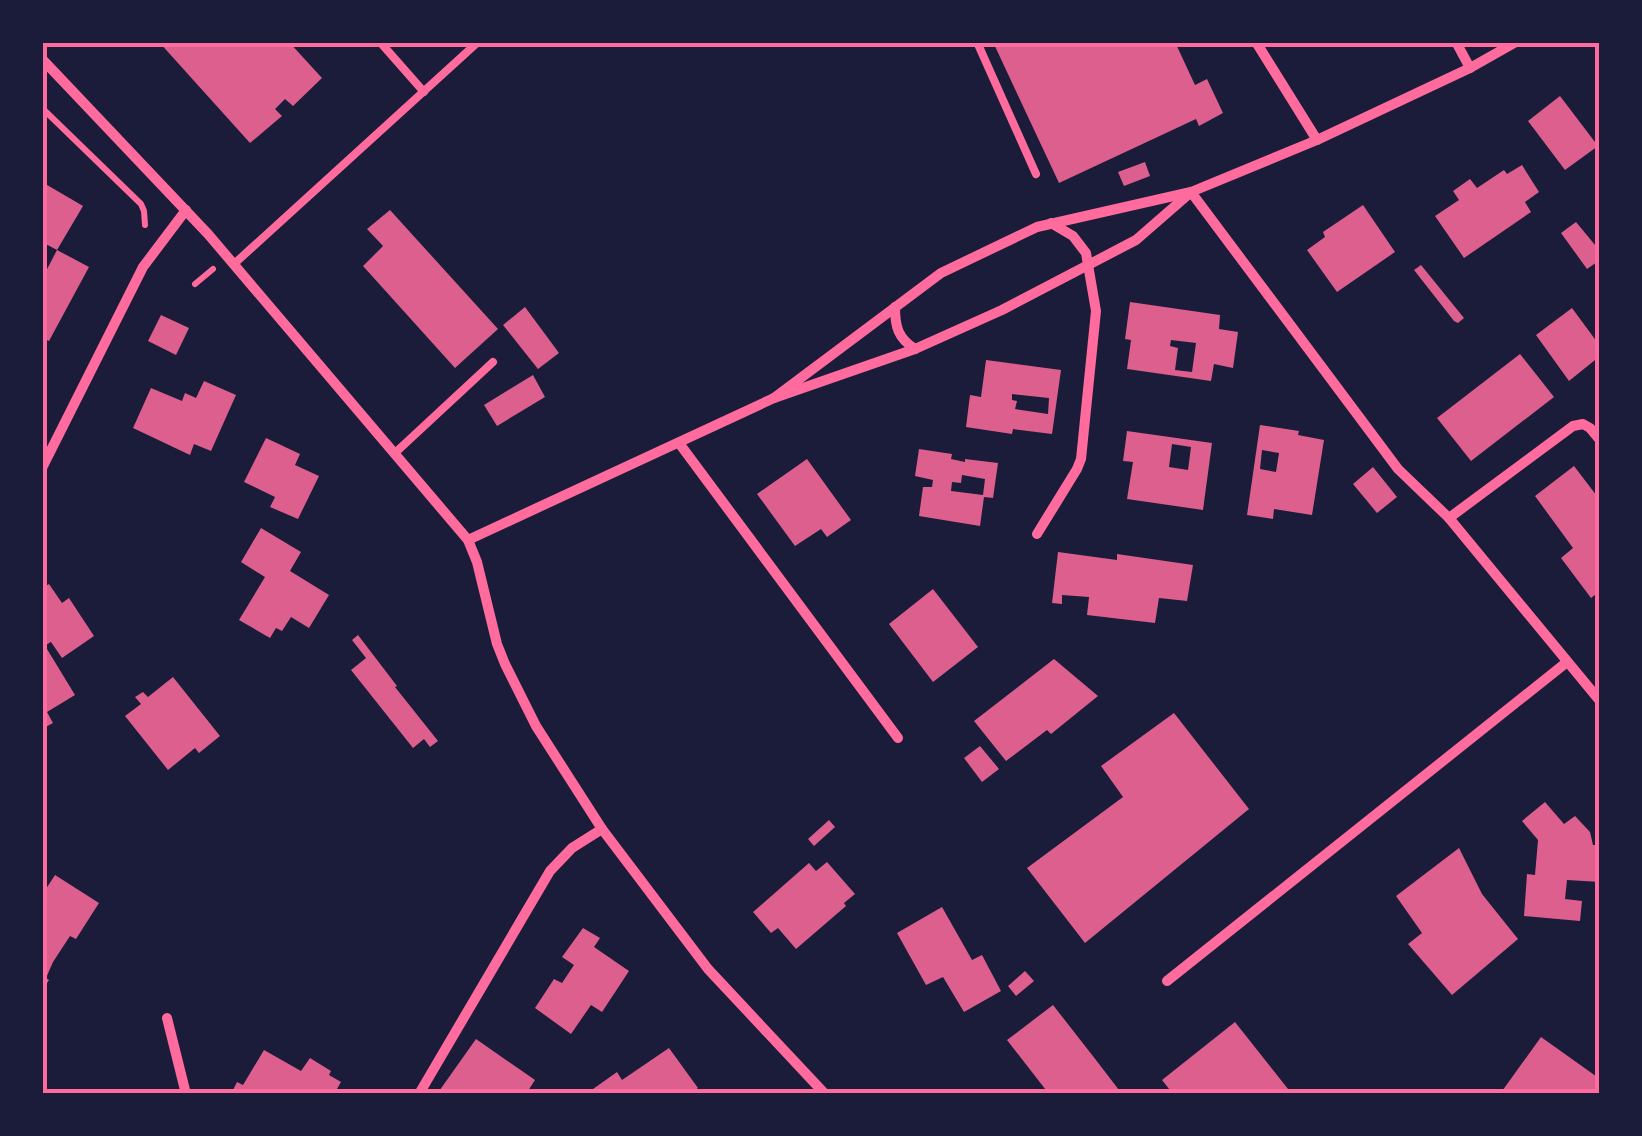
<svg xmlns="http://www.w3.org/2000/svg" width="1642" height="1136" viewBox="0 0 1642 1136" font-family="Signika,sans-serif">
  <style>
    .building { fill: #dd5f8e; fill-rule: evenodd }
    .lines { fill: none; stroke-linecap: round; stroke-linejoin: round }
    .path { stroke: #ff6b9d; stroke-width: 6 }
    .service { stroke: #ff6b9d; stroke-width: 8 }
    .minor { stroke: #ff6b9d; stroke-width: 10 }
    .neatline { fill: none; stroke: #ff6b9d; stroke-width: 4 }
  </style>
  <rect width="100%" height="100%" fill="#1b1b3a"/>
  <g class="building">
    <polygon points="159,42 289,42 322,78 293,106 285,99 275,109 282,116 250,143"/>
    <polygon points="993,42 1175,42 1195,85 1207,79 1223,113 1199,126 1196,119 1059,183"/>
    <polygon points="1560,96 1598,146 1565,170 1528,121"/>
    <polygon points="1145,162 1150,176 1124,186 1118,172"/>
    <polygon points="1522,165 1539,192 1525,202 1531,212 1464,258 1435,216 1459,200 1453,191 1470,179 1477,188 1504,170 1507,174"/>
    <polygon points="42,182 83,206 57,250 89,267 49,341 42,338 42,279 57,250 42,242"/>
    <polygon points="1363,205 1395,252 1337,292 1307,250 1325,237 1323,232"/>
    <polygon points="390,210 498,329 455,368 363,266 383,246 367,229"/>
    <polygon points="1576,222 1600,251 1600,260 1587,269 1561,233"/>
    <polygon points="1421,265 1464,318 1458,323 1454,321 1414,270"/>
    <path d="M1130,302L1220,315L1219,329L1238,332L1233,368L1214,364L1211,381L1127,369L1131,340L1125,339ZM1171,340L1196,343L1192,372L1175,370L1178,348L1170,346Z"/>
    <polygon points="525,307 559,353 538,369 503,325"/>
    <polygon points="1572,308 1600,346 1600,356 1569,381 1536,335"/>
    <polygon points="161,315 189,328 176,355 148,341"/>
    <polygon points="1520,354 1554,397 1471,461 1437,418"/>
    <path d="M986,360L1061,370L1052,434L1013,429L1012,434L966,427L970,395L981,397ZM1012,394L1049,398L1048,414L1015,409L1017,401L1012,400Z"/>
    <polygon points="533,375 545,397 497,426 484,405"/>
    <polygon points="204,381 236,395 211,451 194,444 190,455 133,428 151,388 182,401 185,393 196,398"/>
    <path d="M1260,425L1299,431L1298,435L1324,440L1312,515L1274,509L1273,519L1247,515ZM1262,450L1279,453L1276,472L1260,469Z"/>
    <path d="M1127,431L1212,443L1203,510L1127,499L1133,462L1123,461ZM1172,444L1191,447L1188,470L1169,467Z"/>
    <polygon points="266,438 300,454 295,465 319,476 298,519 270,507 275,497 244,482"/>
    <path d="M919,449L952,454L951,459L965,462V459L998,463L993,498L984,497L980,526L919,516L923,487H932L933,480L915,476ZM962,475L985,479L983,495L951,491L952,482L961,483Z"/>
    <polygon points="807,459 851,520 827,537 821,529 795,546 757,494"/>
    <polygon points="1574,466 1600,500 1600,591 1591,598 1561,558 1573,548 1535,496"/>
    <polygon points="1373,467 1397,497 1377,513 1353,484"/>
    <polygon points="261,528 301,552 290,571 329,595 309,628 291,617 282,631 276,628 270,638 239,620 265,577 241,562"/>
    <polygon points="1058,552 1117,560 1117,554 1193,565 1187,601 1159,598 1155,623 1087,615 1089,597 1062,595 1062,604 1052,603"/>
    <polygon points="49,584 62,603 69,598 94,636 62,658 51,642 42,647 42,588"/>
    <polygon points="933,589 978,647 933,682 889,624"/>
    <polygon points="358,635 397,686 395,687 438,741 430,747 424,739 413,748 351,670 366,658 352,640"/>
    <polygon points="47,649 75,695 47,712 53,723 42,729 42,652"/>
    <polygon points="1054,659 1098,696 1051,734 1047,730 1006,761 974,721"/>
    <polygon points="173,677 220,736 199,753 195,748 168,770 125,716 141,704 135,697 143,692 148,697"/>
    <polygon points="1174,713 1249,809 1085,943 1027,868 1123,797 1101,766"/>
    <polygon points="980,746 999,769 982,782 964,758"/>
    <polygon points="1545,802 1564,824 1575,816 1590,832 1593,845 1600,845 1600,882 1567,880 1565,899 1582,901 1580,921 1524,916 1527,874 1535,875 1538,840 1522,821"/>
    <polygon points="829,820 835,827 814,846 808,839"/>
    <polygon points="1459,848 1482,894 1518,939 1452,995 1408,944 1422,933 1396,896"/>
    <polygon points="827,862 855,894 844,903 846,906 796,949 778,928 771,933 753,912 809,863 816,871"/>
    <polygon points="55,875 99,903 76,939 70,936 53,962 46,978 49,980 42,991 42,895"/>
    <polygon points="942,907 972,960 982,955 1001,991 964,1012 943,977 926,985 897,933"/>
    <polygon points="583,928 600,938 594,947 629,971 602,1012 591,1005 571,1034 535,1008 554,979 562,983 574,965 562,957"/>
    <polygon points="1025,971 1034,981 1016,996 1008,986"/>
    <polygon points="1053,1005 1096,1060 1122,1094 1049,1094 1007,1040"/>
    <polygon points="1235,1022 1292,1094 1173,1094 1162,1080"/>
    <polygon points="1541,1037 1600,1079 1600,1094 1500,1094"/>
    <polygon points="476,1039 535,1080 526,1094 437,1094"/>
    <polygon points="669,1048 698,1088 690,1094 596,1094 593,1089 617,1072 622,1080"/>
    <polygon points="264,1050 301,1071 310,1058 331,1071 329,1075 341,1082 334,1094 231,1094 237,1082 243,1085"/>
  </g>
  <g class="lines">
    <g class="path">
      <polyline points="42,108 141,204 144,211 145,225"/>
      <polyline points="195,284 213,269"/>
    </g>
    <g class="service">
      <polyline points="380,42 424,92"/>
      <polyline points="977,42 1036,174"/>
      <polyline points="234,264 478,42"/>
      <polyline points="395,453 493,362"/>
    </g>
    <g class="minor">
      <polyline points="1256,42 1317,140"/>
      <polyline points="1456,42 1470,68"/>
      <polyline points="42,59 208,234 468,540 477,562 497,644 505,664 536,726 602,829 708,969 825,1094"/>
      <polyline points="1191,192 1398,469 1449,518 1600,701"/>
      <path d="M895,307C895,327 898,338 915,349"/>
      <polyline points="774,398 941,273 1037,227 1191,192 1317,140 1470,68 1516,42"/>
      <polyline points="679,443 898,738"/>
      <polyline points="42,468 143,267 186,210"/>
      <polyline points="1449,518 1573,426 1583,424 1590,428 1600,440"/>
      <polyline points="1037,534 1077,469 1081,459 1096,311 1086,253 1073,236 1051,223"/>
      <polyline points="468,540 774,398 915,349 1002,310 1136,240 1190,193"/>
      <polyline points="1167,981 1567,662"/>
      <polyline points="167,1018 186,1094"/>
      <polyline points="419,1094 550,871 572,848 602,829"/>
    </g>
  </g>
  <rect width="1642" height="1136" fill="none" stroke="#1b1b3a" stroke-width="90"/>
  <rect x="45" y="45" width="1552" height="1046" class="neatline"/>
</svg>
